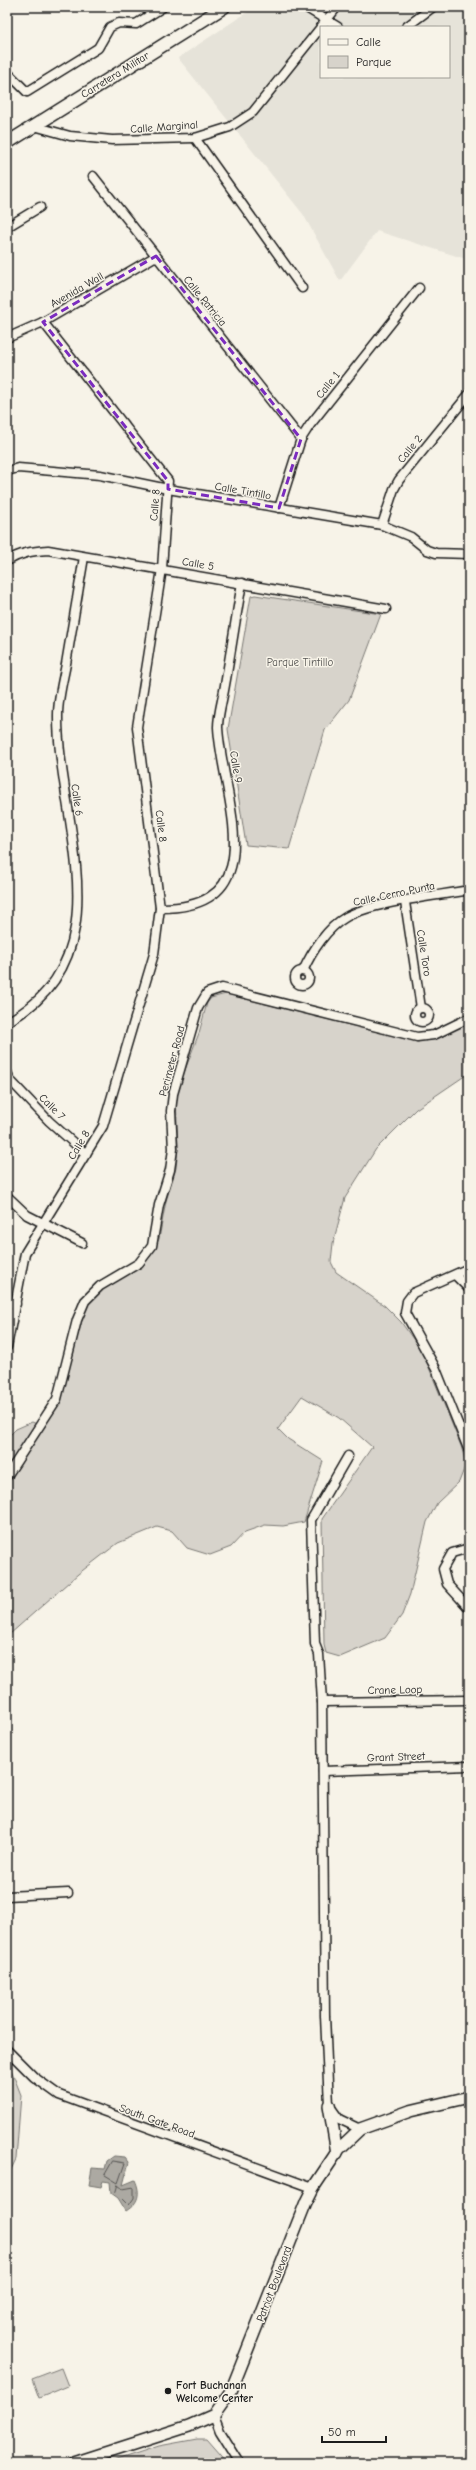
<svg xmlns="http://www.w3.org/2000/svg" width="476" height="2470" viewBox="0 0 476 2470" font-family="'Comic Neue',sans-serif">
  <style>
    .built { fill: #e6e3d9; fill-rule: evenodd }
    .green { fill: #d7d3cb; stroke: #7a7874 }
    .water { fill: #aca9a2; stroke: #72716c }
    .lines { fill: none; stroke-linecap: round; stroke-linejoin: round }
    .shore { stroke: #565452; stroke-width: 1 }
    .street-casing { stroke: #1c1c1c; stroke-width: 11 }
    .secondary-casing { stroke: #1c1c1c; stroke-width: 14 }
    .primary-casing { stroke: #1c1c1c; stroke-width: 15 }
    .street { stroke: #f7f3e8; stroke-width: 8 }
    .secondary { stroke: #f7f3e8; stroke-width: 11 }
    .primary { stroke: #f7f3e8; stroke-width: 12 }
    .marked { fill: none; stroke: #7b2cbf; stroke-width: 3; stroke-dasharray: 8 5; stroke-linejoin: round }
    .poi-dot { fill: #1c1c1c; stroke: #f7f3e8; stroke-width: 1.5 }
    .labels { text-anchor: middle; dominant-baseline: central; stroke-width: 3; stroke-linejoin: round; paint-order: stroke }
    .street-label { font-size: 11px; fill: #1c1c1c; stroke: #f7f3e8 }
    .park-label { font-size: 11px; fill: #545351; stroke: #f7f3e8 }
    .poi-label { font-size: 11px; font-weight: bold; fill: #1c1c1c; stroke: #f7f3e8; text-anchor: start }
  </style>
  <rect width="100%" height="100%" fill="#f7f3e8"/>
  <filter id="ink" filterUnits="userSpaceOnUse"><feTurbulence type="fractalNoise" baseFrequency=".025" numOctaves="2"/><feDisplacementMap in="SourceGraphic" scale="8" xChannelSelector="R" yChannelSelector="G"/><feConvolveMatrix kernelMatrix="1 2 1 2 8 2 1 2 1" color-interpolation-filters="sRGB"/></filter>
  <g filter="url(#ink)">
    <path class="built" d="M255,7H469V260L377,231L340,281L303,214L178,58ZM321,27H449V77H321Z"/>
    <g class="green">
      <polygon points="255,595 381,614 349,700 325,730 289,849 246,845 228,729 251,596"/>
      <polygon points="226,994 418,1042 469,1024 469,1073 416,1109 376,1149 345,1198 333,1243 331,1262 336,1272 385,1306 401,1322 423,1353 461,1446 466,1464 459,1482 437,1503 427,1522 410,1594 402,1615 385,1638 340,1657 326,1653 324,1645 322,1519 372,1447 339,1418 302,1396 278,1429 288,1439 323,1461 304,1522 283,1526 265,1525 245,1532 231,1547 210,1555 187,1548 172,1531 157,1527 118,1543 78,1574 10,1634 7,1644 7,1438 16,1429 32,1422 44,1427 60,1402 87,1301 109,1285 141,1264 150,1257 159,1239 166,1201 176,1168 178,1148 176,1097 180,1083 199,1033 207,1003 211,998"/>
      <polygon points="7,2059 21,2095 16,2159 7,2178"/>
      <polygon points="61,2368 68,2386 39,2398 32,2379"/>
      <polygon points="197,2439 207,2439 228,2463 107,2463 159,2446"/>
    </g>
    <path class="water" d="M114,2156L125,2157L129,2162L123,2185L135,2180C141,2193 139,2203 126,2211L118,2198L111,2193L110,2182L103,2181L101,2187L89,2185L92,2168L105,2169L107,2161Z"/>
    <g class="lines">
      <g class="shore">
        <polygon points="113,2161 125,2163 118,2183 105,2175"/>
        <polygon points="118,2185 123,2189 134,2187 134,2198 129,2205 116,2192"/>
      </g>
      <g class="street-casing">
        <g id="street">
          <polyline points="305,7 338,27"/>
          <polyline points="406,27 433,7"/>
          <polyline points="7,72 27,92 98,48 110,27 119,23 136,24 163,7"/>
          <polyline points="34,126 70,136 112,140 195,138 230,127 253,112 337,7"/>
          <polyline points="195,138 302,288"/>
          <polyline points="93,176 301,439"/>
          <polyline points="7,227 40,207"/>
          <polyline points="7,338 43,322 156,256"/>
          <polyline points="7,471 18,468 100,475 168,489 382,525 411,537 427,550 436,553 469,554"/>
          <polyline points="279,508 301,439 310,425 419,288"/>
          <polyline points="382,525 394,489 399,480 469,394"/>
          <path d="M7,561C20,553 32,551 48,550L386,609"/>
          <polyline points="405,902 421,1008"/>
          <path d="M160,908C277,909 221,794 218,727C218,714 223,698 225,685C231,651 236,617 242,583"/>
          <circle cx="302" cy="978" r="7"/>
          <path d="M303,971C312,951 327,928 346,917C372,902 438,896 469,890"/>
          <circle cx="422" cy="1015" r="7"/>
          <path d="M7,1022C127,956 57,820 58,715C58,698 63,680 66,664C72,628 78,593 84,557"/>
          <polyline points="7,1072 10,1080 49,1121 86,1154"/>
          <polyline points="7,1196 27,1215 82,1243"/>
          <polyline points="469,1268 413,1293 407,1301 405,1313 436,1369 469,1451"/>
          <polyline points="455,1275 469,1289"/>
          <polyline points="7,1302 16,1304"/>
          <polyline points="7,1347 25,1253 103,1126 154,954 160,908 137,727 162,569 168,481 43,322"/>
          <polyline points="348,1456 311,1520 315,1644 319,1654 322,1702 325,2016 329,2105 339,2119 360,2129"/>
          <polyline points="7,1476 57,1399 77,1320 85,1301 100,1286 139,1263 152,1246 159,1205 170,1170 173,1149 171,1111 173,1094 198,1008 207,993 222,988 417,1037 434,1035 469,1018"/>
          <polyline points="469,1548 452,1553 443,1569 447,1584 469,1608"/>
          <polyline points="322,1702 469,1700"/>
          <polyline points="323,1771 469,1766"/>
          <polyline points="7,1896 68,1893"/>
          <polyline points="7,2050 34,2077 59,2095 313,2188"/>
          <polyline points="214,2415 220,2431 240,2463"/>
        </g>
      </g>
      <g class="secondary-casing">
        <g id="secondary">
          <polyline points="329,2105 337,2153"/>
          <polyline points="74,2463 189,2426 214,2415 231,2391 306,2202 313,2188 339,2149 360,2129 410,2111 469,2097"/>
        </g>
      </g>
      <g class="primary-casing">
        <polyline id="primary" points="7,143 224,7"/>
      </g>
      <use href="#street" class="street"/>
      <use href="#secondary" class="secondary"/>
      <use href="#primary" class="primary"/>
    </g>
  </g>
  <path class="marked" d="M156,256L301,439L279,508L168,489V481L43,322Z"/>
  <circle class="poi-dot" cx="168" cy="2391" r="4"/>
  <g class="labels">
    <g class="street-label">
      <text transform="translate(115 75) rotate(-32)">Carretera Militar</text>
      <text transform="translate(164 127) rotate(-4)">Calle Marginal</text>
      <text transform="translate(77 290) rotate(-30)">Avenida Wall</text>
      <text transform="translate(205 301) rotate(51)">Calle Patricia</text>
      <text transform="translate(328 385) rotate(-51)">Calle 1</text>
      <text transform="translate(410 449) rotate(-51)">Calle 2</text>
      <text transform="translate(243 491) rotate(10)">Calle Tintillo</text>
      <text transform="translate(155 505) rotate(-86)">Calle 8</text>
      <text transform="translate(198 564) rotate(10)">Calle 5</text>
      <text transform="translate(236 767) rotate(81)">Calle 9</text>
      <text transform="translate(77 800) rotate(82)">Calle 6</text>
      <text transform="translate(161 826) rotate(83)">Calle 8</text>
      <text transform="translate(394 894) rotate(-12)">Calle Cerro Punta</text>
      <text transform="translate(424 953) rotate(81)">Calle Toro</text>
      <text transform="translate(172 1061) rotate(-75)">Perimeter Road</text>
      <text transform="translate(52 1107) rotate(45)">Calle 7</text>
      <text transform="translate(79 1145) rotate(-59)">Calle 8</text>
      <text transform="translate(395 1690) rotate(-1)">Crane Loop</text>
      <text transform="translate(396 1757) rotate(-2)">Grant Street</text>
      <text transform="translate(157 2121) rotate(20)">South Gate Road</text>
      <text transform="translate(274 2284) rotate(-69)">Patriot Boulevard</text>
    </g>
    <g class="park-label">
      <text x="300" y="662">Parque Tintillo</text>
    </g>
    <g class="poi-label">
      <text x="176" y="2385">Fort Buchanan<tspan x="176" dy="13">Welcome Center</tspan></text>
    </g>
  </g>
  <rect width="476" height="2470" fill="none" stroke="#f7f3e8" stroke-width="24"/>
  <rect x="12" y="12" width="452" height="2446" fill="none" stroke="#1c1c1c" stroke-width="1.5" filter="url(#ink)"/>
  <rect x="320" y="26" width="130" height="52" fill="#f7f3e8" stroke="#9f9d96"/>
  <rect x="328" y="39" width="20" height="6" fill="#f7f3e8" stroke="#9f9d96"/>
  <text x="356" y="46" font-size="12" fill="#1c1c1c">Calle</text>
  <rect x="328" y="56" width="20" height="12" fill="#d7d3cb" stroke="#9f9d96"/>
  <text x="356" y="66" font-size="12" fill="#1c1c1c">Parque</text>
  <path d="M322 2436v6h64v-6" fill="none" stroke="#1c1c1c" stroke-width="2"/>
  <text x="328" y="2436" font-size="12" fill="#1c1c1c" stroke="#f7f3e8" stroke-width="3" paint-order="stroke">50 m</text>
</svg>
